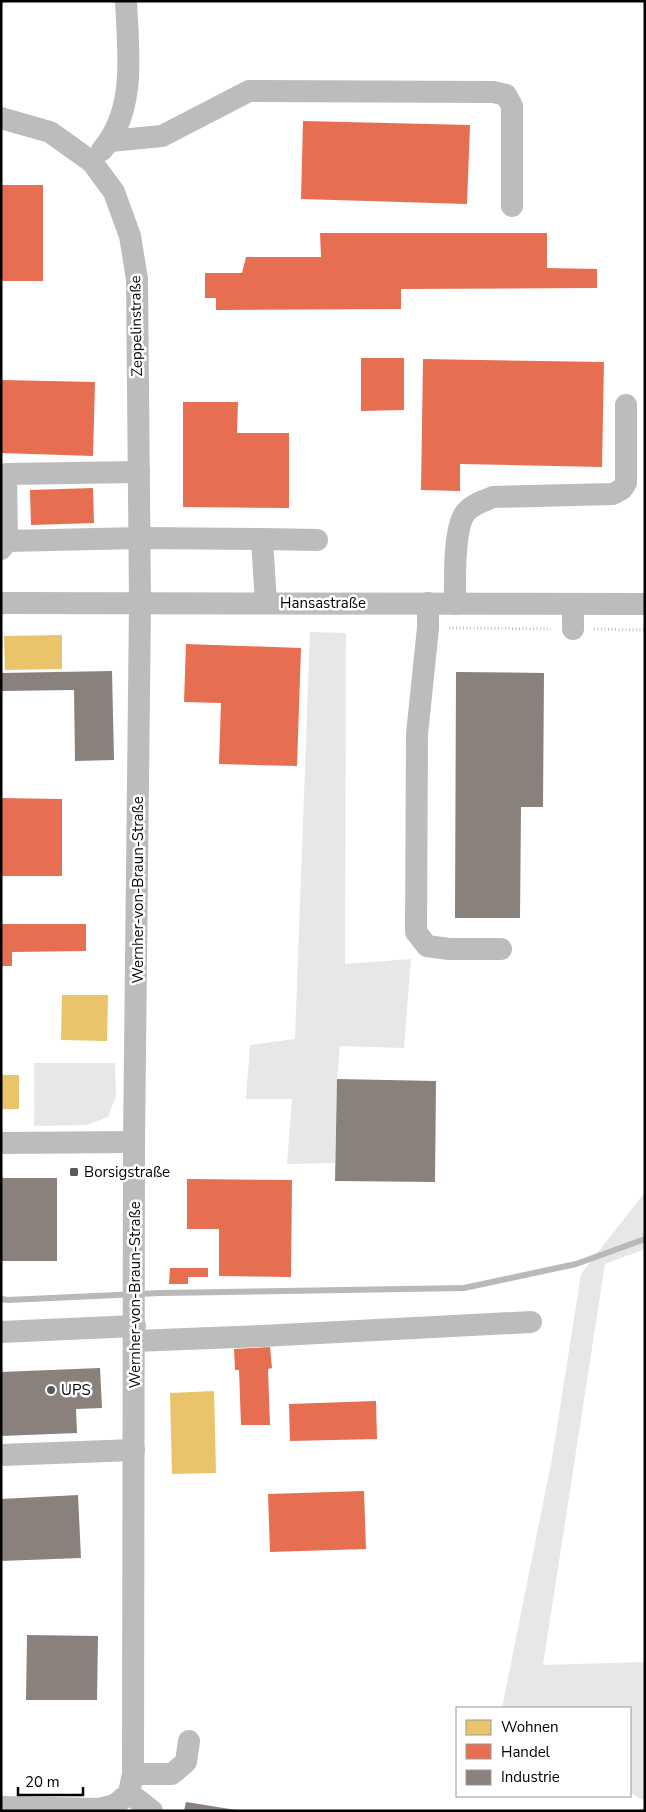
<svg xmlns="http://www.w3.org/2000/svg" width="646" height="1812" viewBox="0 0 646 1812" font-family="'Nunito Sans',sans-serif">
  <style>
    .green { fill: #e7e7e7 }
    .homes { fill: #e9c46a }
    .shops { fill: #e76f51 }
    .industry { fill: #8a817c }
    .lines { fill: none; stroke-linecap: round; stroke-linejoin: round }
    .stream { stroke: #b9b9b9; stroke-width: 6 }
    .path { stroke: #c2c2c2; stroke-width: 3; stroke-dasharray: 1 2.5; stroke-linecap: butt }
    .minor { stroke: #bcbcbc; stroke-width: 22 }
    .poi-dot { fill: #595959; stroke: #fff; stroke-width: 2 }
    .labels { text-anchor: middle; dominant-baseline: central; stroke-width: 5; stroke-linejoin: round; paint-order: stroke }
    .street-label { font-size: 15px; fill: #000; stroke: #fff }
    .poi-label { font-size: 15px; fill: #000; stroke: #fff; text-anchor: start }
  </style>
  <rect width="100%" height="100%" fill="#fff"/>
  <g class="green">
    <polygon points="310,632 346,633 345,964 411,959 404,1048 340,1046 337,1079 335,1163 287,1164 292,1099 246,1099 250,1045 295,1039"/>
    <polygon points="34,1063 115,1063 116,1096 108,1117 87,1125 34,1126"/>
    <polygon points="645,1192 645,1249 605,1264 543,1665 645,1662 645,1801 630,1793 630,1708 502,1708 552,1459 581,1274"/>
  </g>
  <g class="homes">
    <polygon points="62,635 62,669 5,670 4,636"/>
    <polygon points="62,995 108,995 107,1041 61,1040"/>
    <rect x="1" y="1075" width="18" height="34"/>
    <polygon points="214,1391 216,1473 172,1474 170,1393"/>
  </g>
  <g class="shops">
    <polygon points="303,121 470,125 467,204 301,199"/>
    <rect x="1" y="185" width="42" height="96"/>
    <polygon points="320,233 547,233 547,268 597,269 597,288 401,289 401,309 216,310 216,298 205,298 205,273 242,273 246,257 321,257"/>
    <polygon points="361,358 404,358 404,410 361,411"/>
    <polygon points="423,359 604,362 602,467 460,464 460,491 421,490"/>
    <polygon points="1,380 95,382 93,456 1,453"/>
    <polygon points="183,402 238,402 237,433 289,433 289,508 183,507"/>
    <polygon points="93,488 94,523 31,525 30,490"/>
    <polygon points="186,644 301,648 297,766 219,764 221,703 184,702"/>
    <polygon points="1,798 62,799 62,876 1,876"/>
    <polygon points="1,924 86,924 86,951 12,952 12,966 1,966"/>
    <polygon points="187,1179 292,1180 291,1277 219,1276 219,1229 187,1229"/>
    <polygon points="170,1268 208,1268 208,1277 188,1277 188,1284 169,1284"/>
    <polygon points="270,1347 272,1368 268,1369 270,1425 241,1425 239,1370 235,1370 234,1349"/>
    <polygon points="376,1401 377,1439 290,1441 289,1404"/>
    <polygon points="364,1491 366,1549 270,1552 268,1494"/>
  </g>
  <g class="industry">
    <polygon points="112,671 114,760 75,761 74,690 1,691 1,673"/>
    <polygon points="456,672 544,673 543,807 521,807 520,918 455,918"/>
    <polygon points="337,1079 436,1081 435,1182 335,1181"/>
    <rect x="1" y="1178" width="56" height="83"/>
    <polygon points="100,1368 102,1408 76,1409 77,1433 1,1436 1,1372"/>
    <polygon points="78,1495 81,1558 1,1561 1,1499"/>
    <polygon points="27,1635 98,1636 97,1700 26,1700"/>
    <polygon points="186,1802 236,1810 236,1811 184,1811"/>
  </g>
  <g class="lines">
    <polyline class="stream" points="1,1299 8,1300 160,1293 464,1288 576,1264 645,1239"/>
    <g class="path">
      <polyline points="449,628 551,629"/>
      <polyline points="594,629 645,630"/>
    </g>
    <g class="minor">
      <polyline points="1,118 50,132 92,162 114,192 130,236 137,279 140,603 134,1142 133,1774 129,1793 115,1805 99,1809 1,1807"/>
      <polyline points="110,141 162,136 249,91 493,92 506,95 512,106 512,206"/>
      <path d="M102,150C137,110 128,50 126,1"/>
      <polyline points="262,539 317,540"/>
      <polyline points="7,541 6,474 139,472"/>
      <polyline points="1,549 7,541 140,538 262,539 266,603"/>
      <polyline points="1,603 645,604"/>
      <polyline points="428,603 428,628 417,734 416,932 427,946 449,949 501,949"/>
      <path d="M455,604C455,583 453,527 466,512C473,504 484,501 493,497L613,494L622,489L626,483V405"/>
      <polyline points="573,604 573,629"/>
      <polyline points="1,1143 134,1142"/>
      <polyline points="1,1332 135,1326"/>
      <polyline points="135,1341 262,1336 531,1322"/>
      <polyline points="1,1455 134,1450"/>
      <polyline points="133,1774 172,1774 186,1762 189,1741"/>
      <polyline points="129,1793 152,1811"/>
    </g>
  </g>
  <g class="poi-dot">
    <rect x="69" y="1167" width="10" height="10" rx="2.5"/>
    <circle cx="51" cy="1390" r="5"/>
  </g>
  <g class="labels">
    <g class="street-label">
      <text transform="translate(136 326) rotate(-91)">Zeppelinstraße</text>
      <text x="323" y="603">Hansastraße</text>
      <text transform="translate(138 890) rotate(-90)">Wernher-von-Braun-Straße</text>
      <text transform="translate(135 1295) rotate(-90)">Wernher-von-Braun-Straße</text>
    </g>
    <g class="poi-label">
      <text x="84" y="1172">Borsigstraße</text>
      <text x="61" y="1390">UPS</text>
    </g>
  </g>
  <rect width="646" height="1812" fill="none" stroke="#000000" stroke-width="5"/>
  <rect x="456" y="1707" width="175" height="90" fill="#ffffff" stroke="#999999"/>
  <rect x="466" y="1720" width="25" height="15" fill="#e9c46a" stroke="#999999"/>
  <text x="501" y="1732" font-size="15" fill="#000000">Wohnen</text>
  <rect x="466" y="1744" width="25" height="15" fill="#e76f51" stroke="#999999"/>
  <text x="501" y="1757" font-size="15" fill="#000000">Handel</text>
  <rect x="466" y="1770" width="25" height="15" fill="#8a817c" stroke="#999999"/>
  <text x="501" y="1782" font-size="15" fill="#000000">Industrie</text>
  <path d="M18 1787v8h65v-8" fill="none" stroke="#000000" stroke-width="2.5"/>
  <text x="25" y="1787" font-size="15" fill="#000000" stroke="#ffffff" stroke-width="4" paint-order="stroke">20 m</text>
</svg>
